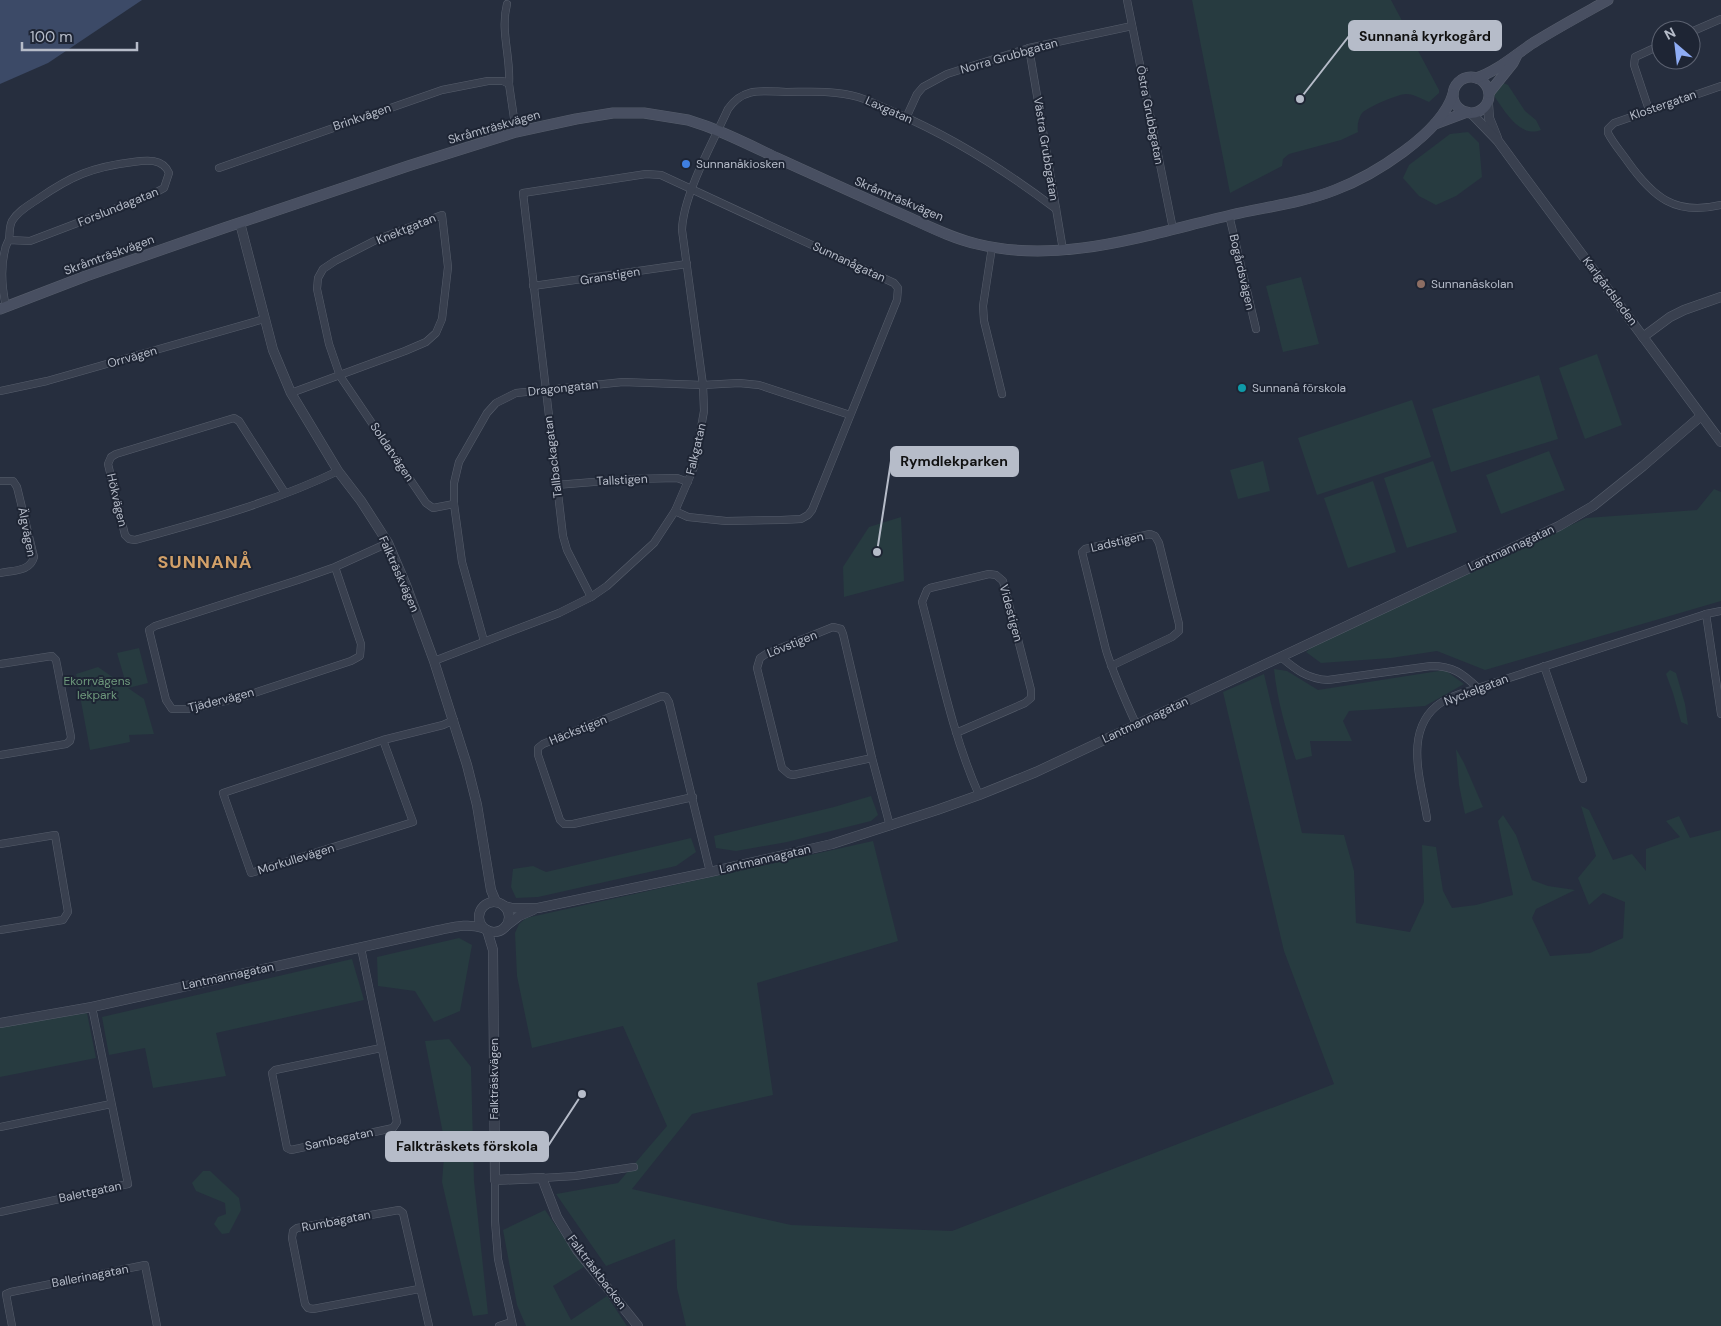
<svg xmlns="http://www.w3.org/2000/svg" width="1721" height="1326" viewBox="0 0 1721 1326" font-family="'DM Sans',sans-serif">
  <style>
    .green { fill: #273b40 }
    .water { fill: #3c4a67 }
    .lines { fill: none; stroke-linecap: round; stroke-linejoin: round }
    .minor-casing { stroke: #575e6c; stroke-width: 8 }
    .tertiary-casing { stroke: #575e6c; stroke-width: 10 }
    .secondary-casing { stroke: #575e6c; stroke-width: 11 }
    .minor { stroke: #39404f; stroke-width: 7 }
    .tertiary { stroke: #39404f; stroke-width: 9 }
    .secondary { stroke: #484f61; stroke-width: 10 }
    .shop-dot { fill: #3f7fe0; stroke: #1e2534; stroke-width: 2 }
    .education-dot { fill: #8d6e63; stroke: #1e2534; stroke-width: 2 }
    .culture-dot { fill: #0f9aa8; stroke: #1e2534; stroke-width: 2 }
    .labels { text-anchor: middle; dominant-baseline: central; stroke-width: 4; stroke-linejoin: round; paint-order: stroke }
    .street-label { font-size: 12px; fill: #b6bcc9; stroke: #1e2534 }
    .poi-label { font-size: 12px; fill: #b6bcc9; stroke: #1e2534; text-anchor: start }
    .park-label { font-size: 12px; fill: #6e997c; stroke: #1e2534 }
    .district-label { font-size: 18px; font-weight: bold; letter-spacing: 1px; fill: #d2a068; stroke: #1e2534 }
    .leader { fill: none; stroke: #b6bcc9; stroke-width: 2 }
    .callout-dot { fill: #b6bcc9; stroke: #1e2534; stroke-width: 2 }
    .callout { fill: #b6bcc9; stroke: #b6bcc9; stroke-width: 2 }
    .callout-label { font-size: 14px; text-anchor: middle; font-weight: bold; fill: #111 }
  </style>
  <rect width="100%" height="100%" fill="#262e3e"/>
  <g class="green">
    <path d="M1192,0H1391L1439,90V93L1429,102C1422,99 1414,94 1406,94C1398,94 1368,107 1362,113C1358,119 1357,126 1358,132L1341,140L1289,154L1283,159L1282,166L1230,193Z"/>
    <path d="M1501,82L1508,85L1525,111L1536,120L1541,130C1519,139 1503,108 1492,93Z"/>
    <polygon points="1468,132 1479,143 1482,177 1456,196 1436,205 1419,196 1403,178 1409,165 1450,134"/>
    <polygon points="1301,277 1319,344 1283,352 1266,286"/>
    <polygon points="1597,354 1622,425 1585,439 1559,368"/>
    <polygon points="1539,375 1558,439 1451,472 1432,409"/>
    <polygon points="1412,400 1431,457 1317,495 1298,438"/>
    <polygon points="1549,451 1565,490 1501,514 1486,475"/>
    <polygon points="1263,461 1270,491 1238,499 1230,470"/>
    <polygon points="1433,461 1457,532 1407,548 1384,478"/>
    <polygon points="1373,481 1396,552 1348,568 1324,498"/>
    <polygon points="1714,489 1721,492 1721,601 1485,670 1437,651 1391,658 1321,663 1306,652 1313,646 1586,518 1697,510"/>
    <polygon points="901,517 904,581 844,597 843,567 869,527"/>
    <polygon points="139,648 148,683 128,688 144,699 154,734 129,735 130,742 90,750 76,674 98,667 127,687 117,653"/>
    <path d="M1274,669L1287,671L1318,690L1445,670L1464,684L1425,706L1349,711L1343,721L1352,741H1310L1312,756L1296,760C1286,730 1277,700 1274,669Z"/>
    <polygon points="1670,670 1676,673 1685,704 1688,725 1681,722 1673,693 1666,674"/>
    <polygon points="1264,674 1302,833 1344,835 1354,871 1356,923 1410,932 1424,902 1422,845 1436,847 1443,891 1452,908 1476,905 1513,895 1498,821 1503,815 1516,835 1532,880 1548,886 1575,890 1536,909 1532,918 1550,956 1590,953 1623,938 1625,902 1603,893 1589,905 1578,878 1596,856 1581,806 1589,810 1613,860 1632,854 1646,871 1646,849 1680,837 1666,821 1679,816 1690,838 1721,830 1721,1326 686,1326 677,1288 675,1239 606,1266 556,1194 618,1183 667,1126 623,1026 532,1048 517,976 515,933 519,924 526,918 873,841 898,941 757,983 773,1095 692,1114 632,1189 791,1225 952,1231 1334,1084 1284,951 1223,692"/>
    <polygon points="1456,749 1464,763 1483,807 1465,814 1459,785"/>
    <polygon points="871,796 878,815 871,821 787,842 736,851 716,848 714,836 834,807"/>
    <polygon points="691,838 696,852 676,866 538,897 516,898 511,887 513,869 533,866 546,872"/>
    <polygon points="459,938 472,945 460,1011 434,1022 415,991 378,986 377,957"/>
    <polygon points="352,959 364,1000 216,1033 226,1076 153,1088 145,1048 109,1055 102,1017"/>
    <polygon points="87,1013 96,1058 0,1077 0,1027"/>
    <polygon points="449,1039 471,1067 474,1181 488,1314 473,1316 442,1182 445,1144 425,1041"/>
    <polygon points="203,1171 210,1171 239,1198 241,1210 229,1233 222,1234 214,1224 218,1217 226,1214 225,1203 196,1191 192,1183"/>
    <polygon points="545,1210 584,1267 553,1286 571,1320 607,1296 627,1326 526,1326 517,1305 503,1230"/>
  </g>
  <polygon class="water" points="0,0 142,0 48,63 0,84"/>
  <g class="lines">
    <g class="minor-casing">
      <g id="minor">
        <polyline points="1127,0 1173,229"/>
        <path d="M507,4C500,31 511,57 509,84"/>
        <polyline points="1691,32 1721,19"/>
        <polyline points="1029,48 1063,250"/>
        <path d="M1721,86L1614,123L1608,129V133C1613,143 1621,152 1628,162C1653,197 1675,216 1721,205"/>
        <polyline points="1649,110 1634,65 1635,57 1661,45"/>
        <polyline points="906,118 917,94 923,87 947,74 1029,48 1132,26"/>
        <polyline points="219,168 442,90 488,81 503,81 509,84 516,132"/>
        <polyline points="1229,215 1256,329"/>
        <polyline points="992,247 983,306 984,321 1002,394"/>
        <polyline points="533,286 687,264"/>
        <path d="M6,307C2,288 0,269 5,250C5,246 8,243 9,239C10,233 9,227 12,221C18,211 29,205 38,199C71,176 92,167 133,162C146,160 163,158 169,173L164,188L151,195L30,241L9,240"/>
        <polyline points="0,391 47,381 264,319"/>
        <polyline points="291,393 405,351 426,342 436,333 442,319 448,267 442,215 376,240 335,261 323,269 318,278 317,289 329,344 340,376 426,503 433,508 454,504"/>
        <path d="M0,481H13L17,487L34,557C30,572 13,570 0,573"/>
        <polyline points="556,485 631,479 677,478 688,482"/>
        <path d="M285,493L239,421L234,418L116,454L111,457L108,464L125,535L129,539L135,540C204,521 274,502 338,471"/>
        <polyline points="335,567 361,644 360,656 351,661 245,696 192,709 172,709 166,700 149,630 155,626 298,580 335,567 388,543"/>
        <polyline points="591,597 567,550 563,536 523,193 646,174 661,175 894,283 898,288 897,300 812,510 808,515 801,519 781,520 726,521 688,517 675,511"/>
        <polyline points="1706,614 1721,714"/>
        <polyline points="484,641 462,562 454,504 454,483 459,462 487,413 496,403 516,393 623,382 703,385 739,383 759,385 850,415"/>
        <path d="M1281,657C1296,670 1308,679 1328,680L1431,666C1453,666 1462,673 1478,688"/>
        <path d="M434,661L559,613L591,597L607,586L654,543L675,511L694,467L704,411L703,385L682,230C683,195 713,142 728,109C743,87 762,91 786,92C809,92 835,90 858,97C871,101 884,108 896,113C954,138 1006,171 1056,209"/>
        <polyline points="0,664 52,656 56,660 71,737 70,741 66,744 0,755"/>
        <path d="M1111,666L1172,637L1179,631V624L1159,543L1155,536L1150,534L1085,549L1082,552L1106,650C1114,676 1125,700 1136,724"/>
        <polyline points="1544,666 1583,779"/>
        <path d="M956,733L1025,703L1031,698V690L1003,581L996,575L989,574L930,588L927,590L922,602C939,666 952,734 979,795"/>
        <polyline points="383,740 413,822 251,873 223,793 383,740 443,725 454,720"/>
        <polyline points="872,758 793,775 789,774 782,768 757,668 760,658 766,654 833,627 841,629 843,634 872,758 890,826"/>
        <polyline points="693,797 573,824 564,824 560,820 538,755 538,748 543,744 662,696 666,697 669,702 710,872"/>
        <path d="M1427,818C1421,780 1402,728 1442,702C1453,695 1466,692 1478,688L1706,614L1721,611"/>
        <polyline points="0,844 55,835 68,912 63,920 0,930"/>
        <polyline points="361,948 397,1122 393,1128 291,1150 287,1148 272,1073 275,1070 381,1048"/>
        <polyline points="0,1127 111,1104"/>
        <polyline points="542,1178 575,1176 634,1167"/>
        <polyline points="495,1180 495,1221 498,1259 513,1326"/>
        <polyline points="0,1212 128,1184 92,1007"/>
        <polyline points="419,1289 313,1309 308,1308 305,1304 292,1238 293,1231 297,1228 399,1210 403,1213 429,1326"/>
        <polyline points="12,1326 6,1294 11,1292 145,1265 157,1326"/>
        <polyline points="499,1326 511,1322"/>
      </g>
    </g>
    <g class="tertiary-casing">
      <g id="tertiary">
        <polyline points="1488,104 1489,118 1497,138"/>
        <polyline points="1471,113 1498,141 1520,171 1721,442"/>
        <polyline points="240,223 273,350 291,393 338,471 361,501 388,543 406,585 434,661 467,765 477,805 491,890 496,902"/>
        <polyline points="1643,337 1670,317 1684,310 1721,297"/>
        <circle cx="494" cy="917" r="15"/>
        <polyline points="504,906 512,908 538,908 710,872 832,844 937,810 979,795 1036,772 1559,526 1593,506 1643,466 1701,416"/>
        <polyline points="506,926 519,916 533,910"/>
        <polyline points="487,930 493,950 495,1180 542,1178 557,1217 577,1250 638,1326"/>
        <path d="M0,1023L92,1007L439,930C454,927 468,923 483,928"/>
      </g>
    </g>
    <g class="secondary-casing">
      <g id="secondary">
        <circle cx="1471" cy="95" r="18"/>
        <path d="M1476,78C1496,72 1515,55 1533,43C1557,28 1583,14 1608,0"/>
        <polyline points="1489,93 1513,63 1517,55"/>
        <polyline points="1435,124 1467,112"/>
        <path d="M0,309L86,276L224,228L408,166L516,132L576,119L613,113H644L688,120L706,126C730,135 754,147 777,158C821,178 864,198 908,217C930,227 954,239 977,244C1062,265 1149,234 1231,215C1265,207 1302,203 1335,190C1372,176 1441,134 1453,94"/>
      </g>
    </g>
    <use href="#minor" class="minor"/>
    <use href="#tertiary" class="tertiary"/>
    <use href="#secondary" class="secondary"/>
  </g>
  <circle class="shop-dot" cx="686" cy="164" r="5"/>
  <circle class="education-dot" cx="1421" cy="284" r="5"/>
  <circle class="culture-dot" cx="1242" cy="388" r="5"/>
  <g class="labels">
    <g class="street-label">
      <text transform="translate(1009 56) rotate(-16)">Norra Grubbgatan</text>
      <text transform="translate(1663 105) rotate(-19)">Klostergatan</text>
      <text transform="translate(889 110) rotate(24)">Laxgatan</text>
      <text transform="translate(1150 115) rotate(79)">Östra Grubbgatan</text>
      <text transform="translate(362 117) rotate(-19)">Brinkvägen</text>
      <text transform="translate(494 127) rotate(-16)">Skråmträskvägen</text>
      <text transform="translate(1046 149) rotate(81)">Västra Grubbgatan</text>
      <text transform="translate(899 199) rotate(23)">Skråmträskvägen</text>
      <text transform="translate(118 207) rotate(-22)">Forslundagatan</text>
      <text transform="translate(406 229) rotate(-22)">Knektgatan</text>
      <text transform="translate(109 255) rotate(-20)">Skråmträskvägen</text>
      <text transform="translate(849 262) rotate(25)">Sunnanågatan</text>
      <text transform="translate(1242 272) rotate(77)">Bogårdsvägen</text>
      <text transform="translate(610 276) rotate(-9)">Granstigen</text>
      <text transform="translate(1610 291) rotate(53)">Karlgårdsleden</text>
      <text transform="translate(132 357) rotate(-16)">Orrvägen</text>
      <text transform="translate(563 388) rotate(-6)">Dragongatan</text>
      <text transform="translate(696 449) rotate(-77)">Falkgatan</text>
      <text transform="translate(392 452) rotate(56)">Soldatvägen</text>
      <text transform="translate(553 457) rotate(-97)">Tallbackagatan</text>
      <text transform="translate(622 480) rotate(-3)">Tallstigen</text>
      <text transform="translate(117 500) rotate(77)">Hökvägen</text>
      <text transform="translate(27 532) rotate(79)">Älgvägen</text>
      <text transform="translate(1117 542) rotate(-13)">Ladstigen</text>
      <text transform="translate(1511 548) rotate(-25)">Lantmannagatan</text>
      <text transform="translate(399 574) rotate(66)">Falkträskvägen</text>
      <text transform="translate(1011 613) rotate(75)">Videstigen</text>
      <text transform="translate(792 644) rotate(-22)">Lövstigen</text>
      <text transform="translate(1476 690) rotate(-21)">Nyckelgatan</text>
      <text transform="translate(221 700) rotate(-14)">Tjädervägen</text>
      <text transform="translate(1145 720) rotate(-25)">Lantmannagatan</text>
      <text transform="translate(578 730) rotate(-22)">Häckstigen</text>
      <text transform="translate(296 859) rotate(-17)">Morkullevägen</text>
      <text transform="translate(765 859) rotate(-13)">Lantmannagatan</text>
      <text transform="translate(228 976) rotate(-12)">Lantmannagatan</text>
      <text transform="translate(494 1079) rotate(-90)">Falkträskvägen</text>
      <text transform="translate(339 1139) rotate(-12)">Sambagatan</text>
      <text transform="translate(90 1192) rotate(-12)">Balettgatan</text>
      <text transform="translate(336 1221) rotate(-11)">Rumbagatan</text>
      <text transform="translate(597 1272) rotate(53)">Falkträskbacken</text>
      <text transform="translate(90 1276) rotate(-11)">Ballerinagatan</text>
    </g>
    <g class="poi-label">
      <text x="696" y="164">Sunnanåkiosken</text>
      <text x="1431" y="284">Sunnanåskolan</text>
      <text x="1252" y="388">Sunnanå förskola</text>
    </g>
    <g class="park-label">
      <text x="97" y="681">Ekorrvägens<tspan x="97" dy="14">lekpark</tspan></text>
    </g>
    <g class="district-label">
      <text x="205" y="562">SUNNANÅ</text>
    </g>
  </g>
  <path class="leader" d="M1300 99L1349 36M877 552L891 461M582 1094L548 1146"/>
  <g class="callout-dot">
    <circle cx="1300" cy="99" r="5"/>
    <circle cx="877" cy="552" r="5"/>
    <circle cx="582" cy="1094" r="5"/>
  </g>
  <g class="callout">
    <rect x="1349" y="21" width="152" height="29" rx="5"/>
    <rect x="891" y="447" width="127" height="29" rx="5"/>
    <rect x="386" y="1132" width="162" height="29" rx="5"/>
  </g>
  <g class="callout-label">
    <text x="1425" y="41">Sunnanå kyrkogård</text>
    <text x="954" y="466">Rymdlekparken</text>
    <text x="467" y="1151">Falkträskets förskola</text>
  </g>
  <g transform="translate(1676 45) rotate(332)"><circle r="24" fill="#1e2534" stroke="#5b6170"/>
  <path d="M0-4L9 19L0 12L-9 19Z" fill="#8fadf5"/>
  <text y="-8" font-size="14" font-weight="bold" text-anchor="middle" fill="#b6bcc9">N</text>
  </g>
  <path d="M22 42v8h115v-8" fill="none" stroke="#b6bcc9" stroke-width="2.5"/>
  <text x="30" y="42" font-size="15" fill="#b6bcc9" stroke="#1e2534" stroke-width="4" paint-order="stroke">100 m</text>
</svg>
